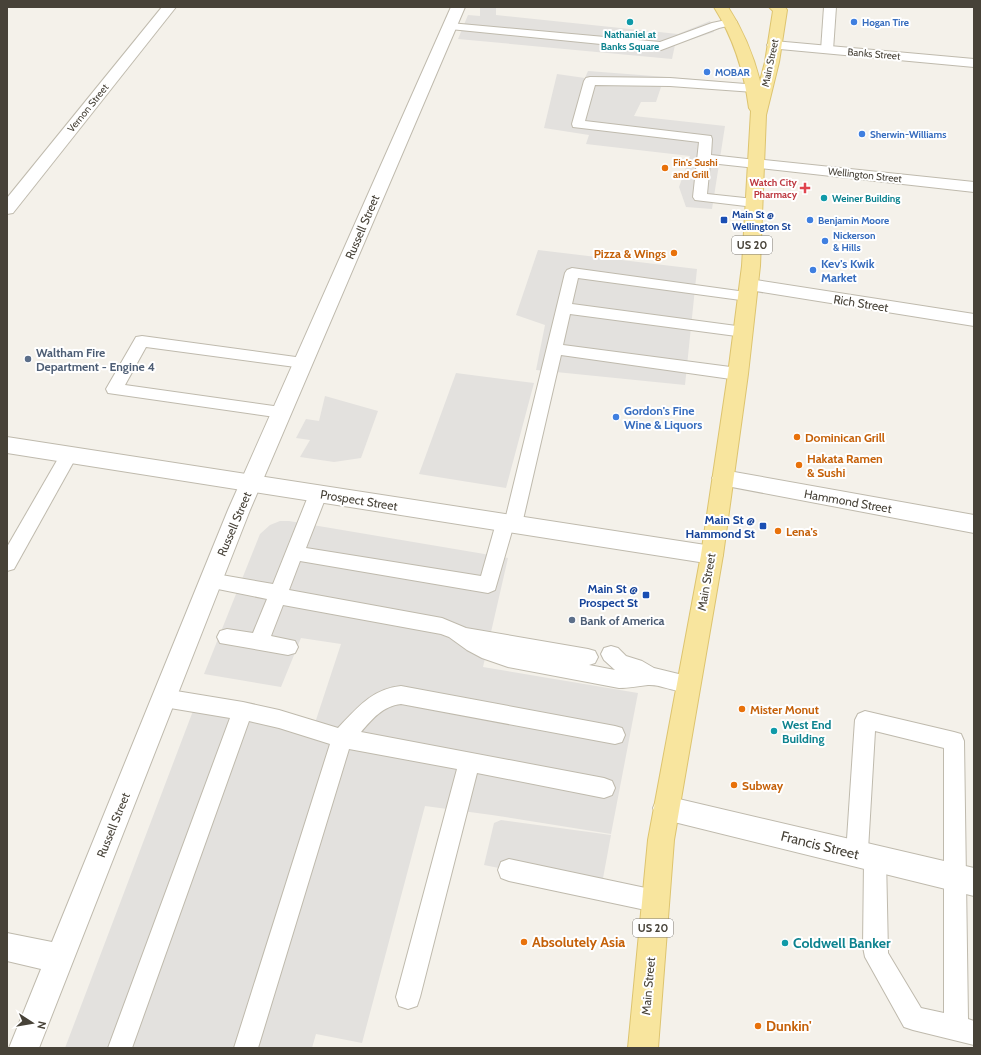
<svg xmlns="http://www.w3.org/2000/svg" width="981" height="1055" viewBox="0 0 981 1055" font-family="Cabin,sans-serif">
  <style>
    .parking { fill: #e3e1de }
    .lines { fill: none; stroke-linecap: round; stroke-linejoin: round }
    .service-casing { stroke: #bfbaad; stroke-width: 2 }
    .minor-casing { stroke: #bfbaad; stroke-width: 2 }
    .tertiary-casing { stroke: #bfbaad; stroke-width: 2 }
    .primary-casing { stroke: #ddc46f; stroke-width: 2 }
    .service { fill: #fff; fill-rule: evenodd }
    .minor { fill: #fff; fill-rule: evenodd }
    .tertiary { fill: #fff; fill-rule: evenodd }
    .primary { fill: #f8e59e; fill-rule: evenodd }
    .culture-dot { fill: #0f9aa8; stroke: #fff; stroke-width: 1.5 }
    .shop-dot { fill: #3f7fe0; stroke: #fff; stroke-width: 1.5 }
    .food-dot { fill: #e8710a; stroke: #fff; stroke-width: 1.5 }
    .health-dot { fill: #e0444e; stroke: #fff; stroke-width: 1.5 }
    .transit-dot { fill: #1a4fb4; stroke: #fff; stroke-width: 1.5 }
    .service-dot { fill: #5c6f8a; stroke: #fff; stroke-width: 1.5 }
    .labels { text-anchor: middle; dominant-baseline: central; stroke-width: 4; stroke-linejoin: round; paint-order: stroke }
    .far-shop-label { font-size: 10px; font-weight: bold; fill: #366cbe; stroke: #fff; text-anchor: start }
    .far-culture-label { font-size: 10px; font-weight: bold; fill: #0d838f; stroke: #fff }
    .far-street-label { font-size: 10px; fill: #474238; stroke: #fff }
    .far-food-label { font-size: 10px; font-weight: bold; fill: #c56008; stroke: #fff; text-anchor: start }
    .far-health-label { font-size: 10px; font-weight: bold; fill: #be3a42; stroke: #fff; text-anchor: end }
    .far-transit-label { font-size: 10px; font-weight: bold; fill: #164399; stroke: #fff; text-anchor: start }
    .shield { fill: #fff; stroke: #7e7b74; stroke-width: 1 }
    .shield-label { font-size: 11px; font-weight: bold; fill: #474238 }
    .street-label { font-size: 12px; fill: #474238; stroke: #fff }
    .food-label { font-size: 12px; font-weight: bold; fill: #c56008; stroke: #fff; text-anchor: start }
    .shop-label { font-size: 12px; font-weight: bold; fill: #366cbe; stroke: #fff; text-anchor: start }
    .service-label { font-size: 12px; font-weight: bold; fill: #4e5e75; stroke: #fff; text-anchor: start }
    .transit-label { font-size: 12px; font-weight: bold; fill: #164399; stroke: #fff; text-anchor: end }
    .culture-label { font-size: 12px; font-weight: bold; fill: #0d838f; stroke: #fff; text-anchor: start }
    .near-street-label { font-size: 14px; fill: #474238; stroke: #fff }
    .near-food-label { font-size: 14px; font-weight: bold; fill: #c56008; stroke: #fff; text-anchor: start }
    .near-culture-label { font-size: 14px; font-weight: bold; fill: #0d838f; stroke: #fff; text-anchor: start }
  </style>
  <rect width="100%" height="100%" fill="#f4f1ea"/>
  <g class="parking">
    <polygon points="480,7 496,7 496,15 678,34 710,21 714,32 675,45 672,59 458,39 468,15 480,16"/>
    <polygon points="588,71 719,81 718,90 662,84 656,102 641,102 634,116 725,126 712,209 686,207 679,187 690,156 586,144 589,135 544,128 557,74 585,78"/>
    <polygon points="538,250 697,269 685,385 536,370 545,325 516,315"/>
    <polygon points="456,373 534,383 506,488 419,474"/>
    <polygon points="325,396 378,411 361,458 334,462 300,457 310,440 296,438 306,419 319,421"/>
    <polygon points="280,521 289,521 508,558 483,667 638,693 611,834 492,815 425,806 362,1043 316,1034 312,1048 65,1048 196,703 313,729 341,644 301,638 281,687 204,674 260,534 270,525"/>
    <polygon points="501,820 611,835 601,889 484,865 494,823"/>
  </g>
  <g class="lines">
    <g class="service-casing">
      <g id="service">
        <polygon points="824,7 836,7 833,50 831,52 823,52 821,50"/>
        <polygon points="731,19 735,20 737,22 735,24 719,28 661,50 450,29 446,28 444,26 446,24 450,23 660,42 712,23"/>
        <polygon points="590,77 670,78 758,85 760,88 758,91 754,92 670,86 595,85 585,121 711,136 712,139 711,155 756,160 761,161 763,164 761,167 756,168 710,163 707,194 754,199 759,200 761,203 759,206 754,207 695,200 693,197 699,142 573,127 572,124 584,81 586,78"/>
        <path d="M572,268L753,293L755,296L753,299L748,301L578,278L572,304L744,327L749,328L752,332L749,336L744,337L570,314L563,345L738,368L744,370L746,374L744,378L738,380L561,355L522,524L519,529L512,531L495,590L488,593L300,561L289,590L442,618L466,628L588,649L595,651L598,657L595,663L589,665L615,670L604,660L601,654L604,648L611,646L618,648L626,656L642,661L654,668L695,678L698,684L695,690C679,696 664,684 648,685C638,686 629,688 619,688L508,667L482,658L467,650L449,637L441,634L283,605L271,636L295,641L298,647L295,653L288,655L220,643L217,637L220,631L227,629L253,633L267,599L203,586L201,581L203,576L210,573L273,584L309,494L312,489L318,487L324,489L327,494L306,548L481,576L496,523L499,518L506,516L565,273L567,270Z"/>
        <polygon points="142,336 303,358 309,359 311,363 309,367 303,368 146,347 125,385 288,408 290,412 288,416 282,418 108,393 106,389 136,337"/>
        <polygon points="69,448 75,450 78,454 14,569 7,571 7,547 63,450"/>
        <path d="M401,686L615,726L622,728L625,735L622,742L615,744L401,704C383,706 372,719 361,732L604,778L612,781L615,788L612,795L604,798L477,773L420,997L417,1006L408,1009L399,1006L396,997L457,769L349,749L258,1048H234L330,744L279,728L249,721L132,1048H108L230,718L164,707L157,704L154,698L157,692L164,689L243,702L279,710L338,728C357,708 372,689 401,686Z"/>
        <path d="M865,711L954,732L961,734L964,741L968,1019L974,1021V1045L913,1030L904,1027L865,957L863,947L864,862L857,865L849,862L846,854L855,720L858,714ZM875,731L944,748V1013L921,1008L888,953L886,858L883,850L875,847L868,850Z"/>
        <polygon points="509,859 655,890 663,893 666,901 663,909 655,912 509,881 501,878 498,870 501,862"/>
      </g>
    </g>
    <g class="minor-casing">
      <g id="minor">
        <polygon points="451,7 465,7 250,510 39,1048 9,1048 41,969 7,961 7,933 52,942 228,510"/>
        <polygon points="774,41 974,59 974,67 769,48 767,45 769,42"/>
        <polygon points="756,159 974,182 974,192 750,167 748,164 750,161"/>
        <polygon points="749,279 974,314 974,326 743,289 740,285 743,281"/>
        <polygon points="666,796 974,868 974,896 666,820 657,817 653,808 657,799"/>
      </g>
    </g>
    <g class="tertiary-casing">
      <g id="tertiary">
        <polygon points="162,7 176,7 13,213 7,214 7,198"/>
        <polygon points="7,437 712,546 720,549 723,555 720,561 712,564 7,453"/>
        <polygon points="723,470 974,515 974,533 716,484 712,478 716,472"/>
      </g>
    </g>
    <g class="primary-casing">
      <path id="primary" d="M714,7H728C743,30 753,54 760,81L765,62L773,11L769,7H785L787,10L779,62L766,115L760,266L748,374L723,555L674,840L658,1048H628L648,840L701,555L728,374L742,266L751,111L749,108C744,71 734,39 714,7Z"/>
    </g>
    <use href="#service" class="service"/>
    <use href="#minor" class="minor"/>
    <use href="#tertiary" class="tertiary"/>
    <use href="#primary" class="primary"/>
  </g>
  <g class="culture-dot">
    <circle cx="630" cy="22" r="4"/>
    <circle cx="824" cy="198" r="4"/>
    <circle cx="774" cy="731" r="4"/>
    <circle cx="785" cy="943" r="4"/>
  </g>
  <g class="shop-dot">
    <circle cx="854" cy="22" r="4"/>
    <circle cx="707" cy="72" r="4"/>
    <circle cx="862" cy="134" r="4"/>
    <circle cx="810" cy="220" r="4"/>
    <circle cx="825" cy="241" r="4"/>
    <circle cx="813" cy="270" r="4"/>
    <circle cx="616" cy="417" r="4"/>
  </g>
  <g class="food-dot">
    <circle cx="665" cy="168" r="4"/>
    <circle cx="674" cy="253" r="4"/>
    <circle cx="797" cy="437" r="4"/>
    <circle cx="799" cy="465" r="4"/>
    <circle cx="778" cy="531" r="4"/>
    <circle cx="742" cy="709" r="4"/>
    <circle cx="734" cy="785" r="4"/>
    <circle cx="524" cy="942" r="4"/>
    <circle cx="758" cy="1026" r="4"/>
  </g>
  <path class="health-dot" d="M803 182h4v4h4v4h-4v4h-4v-4h-4v-4h4z"/>
  <g class="transit-dot">
    <rect x="720" y="216" width="8" height="8" rx="2"/>
    <rect x="759" y="522" width="8" height="8" rx="2"/>
    <rect x="642" y="591" width="8" height="8" rx="2"/>
  </g>
  <g class="service-dot">
    <circle cx="28" cy="359" r="4"/>
    <circle cx="572" cy="620" r="4"/>
  </g>
  <g class="labels">
    <g class="far-shop-label">
      <text x="862" y="22">Hogan Tire</text>
      <text x="715" y="72">MOBAR</text>
      <text x="870" y="134">Sherwin-Williams</text>
      <text x="818" y="220">Benjamin Moore</text>
      <text x="833" y="235">Nickerson<tspan x="833" dy="12">&amp; Hills</tspan></text>
    </g>
    <g class="far-culture-label">
      <text x="630" y="34">Nathaniel at<tspan x="630" dy="12">Banks Square</tspan></text>
      <text x="832" y="198" text-anchor="start">Weiner Building</text>
    </g>
    <g class="far-street-label">
      <text transform="translate(874 54) rotate(5)">Banks Street</text>
      <text transform="translate(770 63) rotate(-78)">Main Street</text>
      <text transform="translate(88 108) rotate(-51)">Vernon Street</text>
      <text transform="translate(865 175) rotate(6)">Wellington Street</text>
    </g>
    <g class="far-food-label">
      <text x="673" y="162">Fin's Sushi<tspan x="673" dy="12">and Grill</tspan></text>
    </g>
    <g class="far-health-label">
      <text x="797" y="182">Watch City<tspan x="797" dy="12">Pharmacy</tspan></text>
    </g>
    <g class="far-transit-label">
      <text x="732" y="214">Main St @<tspan x="732" dy="12">Wellington St</tspan></text>
    </g>
    <g class="shield">
      <rect x="732" y="236" width="40" height="18" rx="3"/>
      <rect x="633" y="919" width="40" height="18" rx="3"/>
    </g>
    <g class="shield-label">
      <text x="752" y="245">US 20</text>
      <text x="653" y="928">US 20</text>
    </g>
    <g class="street-label">
      <text transform="translate(362 227) rotate(-67)">Russell Street</text>
      <text transform="translate(861 303) rotate(9)">Rich Street</text>
      <text transform="translate(359 500) rotate(9)">Prospect Street</text>
      <text transform="translate(848 501) rotate(10)">Hammond Street</text>
      <text transform="translate(234 524) rotate(-67)">Russell Street</text>
      <text transform="translate(706 582) rotate(-80)">Main Street</text>
      <text transform="translate(113 825) rotate(-68)">Russell Street</text>
      <text transform="translate(648 986) rotate(-85)">Main Street</text>
    </g>
    <g class="food-label">
      <text x="666" y="253" text-anchor="end">Pizza &amp; Wings</text>
      <text x="805" y="437">Dominican Grill</text>
      <text x="807" y="458">Hakata Ramen<tspan x="807" dy="14">&amp; Sushi</tspan></text>
      <text x="786" y="531">Lena's</text>
      <text x="750" y="709">Mister Monut</text>
      <text x="742" y="785">Subway</text>
    </g>
    <g class="shop-label">
      <text x="821" y="263">Kev's Kwik<tspan x="821" dy="14">Market</tspan></text>
      <text x="624" y="410">Gordon's Fine<tspan x="624" dy="14">Wine &amp; Liquors</tspan></text>
    </g>
    <g class="service-label">
      <text x="36" y="352">Waltham Fire<tspan x="36" dy="14">Department - Engine 4</tspan></text>
      <text x="580" y="620">Bank of America</text>
    </g>
    <g class="transit-label">
      <text x="755" y="519">Main St @<tspan x="755" dy="14">Hammond St</tspan></text>
      <text x="638" y="588">Main St @<tspan x="638" dy="14">Prospect St</tspan></text>
    </g>
    <g class="culture-label">
      <text x="782" y="724">West End<tspan x="782" dy="14">Building</tspan></text>
    </g>
    <g class="near-street-label">
      <text transform="translate(820 845) rotate(14)">Francis Street</text>
    </g>
    <g class="near-food-label">
      <text x="532" y="942">Absolutely Asia</text>
      <text x="766" y="1026">Dunkin'</text>
    </g>
    <g class="near-culture-label">
      <text x="793" y="943">Coldwell Banker</text>
    </g>
  </g>
  <rect width="981" height="1055" fill="none" stroke="#474238" stroke-width="16"/>
  <g transform="translate(32 1023) rotate(102)" stroke="#ffffff" stroke-width="3" paint-order="stroke">
  <path d="M0-3L7 15L0 10L-7 15Z" fill="#474238"/>
  <text y="-6" font-size="11" font-weight="bold" text-anchor="middle" fill="#474238">N</text>
  </g>
</svg>
